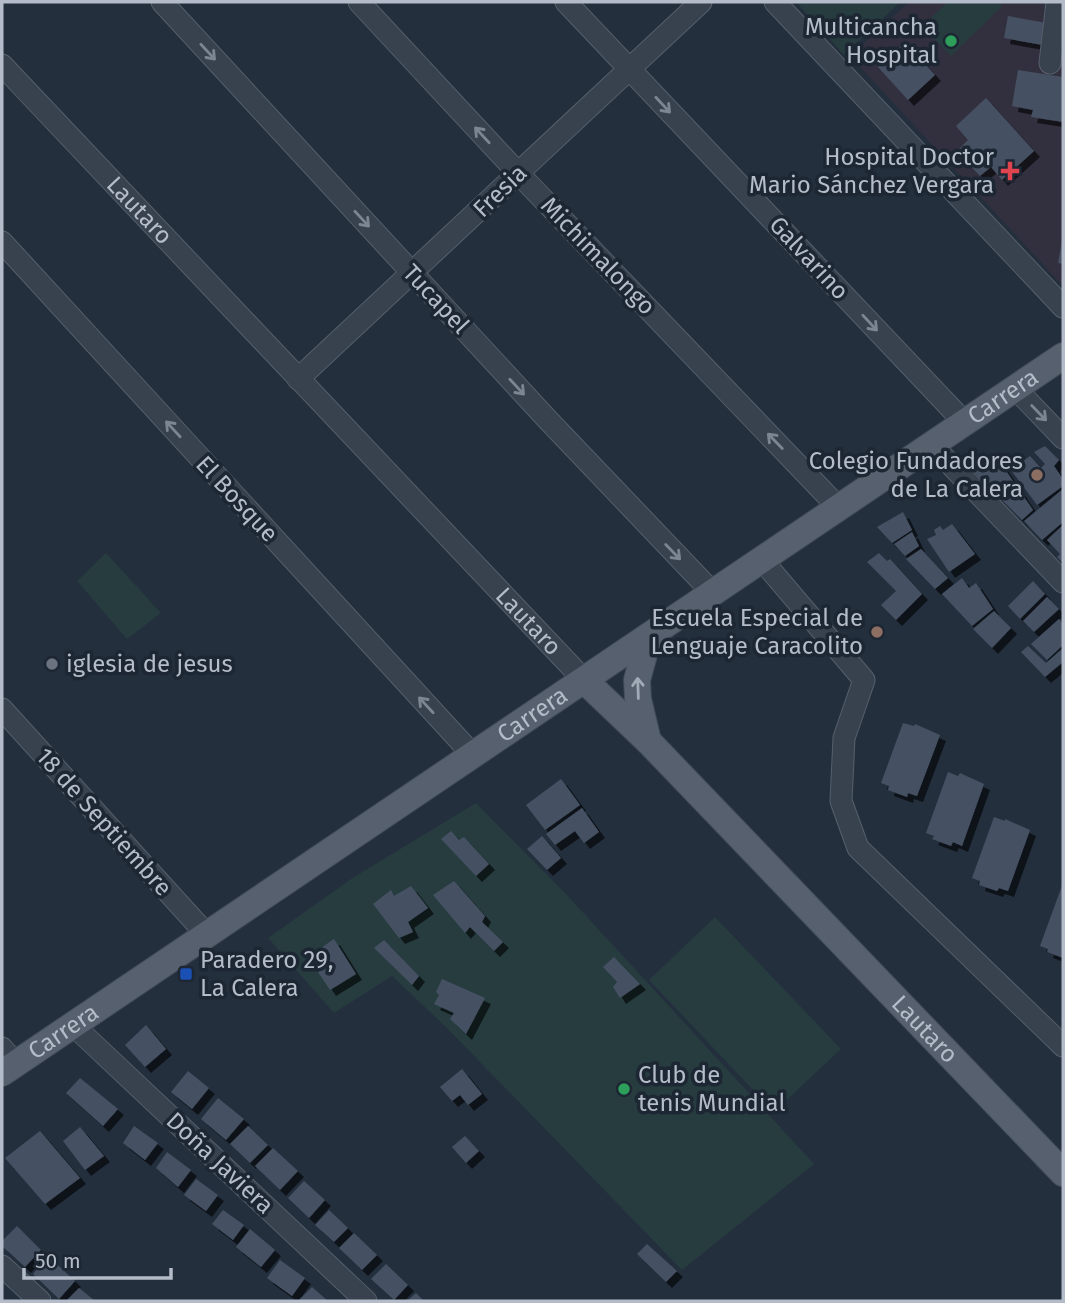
<svg xmlns="http://www.w3.org/2000/svg" width="1065" height="1303" viewBox="0 0 1065 1303" font-family="'Fira Sans',sans-serif">
  <style>
    .medical { fill: #32303f }
    .green { fill: #263c3f }
    .building { fill: #455162; filter: url(#shadow) }
    .lines { fill: none; stroke-linecap: round; stroke-linejoin: round }
    .minor-casing { stroke: #565f6c; stroke-width: 23 }
    .major-casing { stroke: #414a57; stroke-width: 28 }
    .minor { stroke: #38414e; stroke-width: 21 }
    .major { stroke: #56606e; stroke-width: 26 }
    .oneway { stroke: #7c8592 }
    .oneway2 { stroke: #a1aab7 }
    .leisure-dot { fill: #2e9e5b; stroke: #1d2633; stroke-width: 2.5 }
    .health-dot { fill: #e0444e; stroke: #1d2633; stroke-width: 2.5 }
    .education-dot { fill: #8d6e63; stroke: #1d2633; stroke-width: 2.5 }
    .worship-dot { fill: #6b7280; stroke: #1d2633; stroke-width: 2.5 }
    .transit-dot { fill: #1a4fb4; stroke: #1d2633; stroke-width: 2.5 }
    .labels { text-anchor: middle; dominant-baseline: central; stroke-width: 7; stroke-linejoin: round; paint-order: stroke }
    .poi-label { font-size: 24px; fill: #b4bcc9; stroke: #1d2633; text-anchor: end }
    .street-label { font-size: 24px; fill: #b4bcc9; stroke: #1d2633 }
  </style>
  <defs>
    <filter id="shadow"><feDropShadow dx="6" dy="6" stdDeviation="0" flood-color="#0009"/></filter>
  </defs>
  <rect width="100%" height="100%" fill="#242f3e"/>
  <polygon class="medical" points="909,2 1063,2 1063,286 850,56"/>
  <g class="green">
    <polygon points="796,2 900,2 844,55"/>
    <polygon points="948,2 999,2 1002,6 951,56 922,26"/>
    <polygon points="106,553 161,613 127,639 77,581"/>
    <polygon points="476,803 566,894 814,1164 682,1270 447,1028 392,976 334,1013 268,938 354,877"/>
    <polygon points="715,917 841,1049 774,1112 649,980"/>
  </g>
  <g class="building">
    <polygon points="1008,16 1052,24 1048,46 1004,38"/>
    <polygon points="905,42 935,75 908,100 878,67"/>
    <polygon points="1018,70 1063,77 1063,122 1031,117 1033,110 1012,106"/>
    <polygon points="986,98 1034,151 1002,180 991,167 980,176 957,151 968,140 956,126"/>
    <polygon points="1062,241 1063,242 1063,264 1058,263"/>
    <polygon points="1045,446 1059,460 1054,466 1063,479 1063,486 1037,505 1011,470 1030,456 1041,468 1045,464 1034,452"/>
    <polygon points="993,452 1033,510 1022,520 975,473 975,464"/>
    <polygon points="1063,489 1063,522 1042,540 1024,521"/>
    <polygon points="903,512 912,530 892,543 877,527"/>
    <polygon points="952,524 975,554 949,572 927,539 936,535 934,530 940,526 943,530"/>
    <polygon points="1063,525 1063,563 1057,557 1060,554 1047,540"/>
    <polygon points="912,532 919,546 905,556 894,544"/>
    <polygon points="921,549 948,578 935,589 906,559"/>
    <polygon points="879,553 887,561 890,559 922,594 896,620 881,605 896,591 867,562"/>
    <polygon points="962,578 969,588 976,583 993,609 972,626 942,594"/>
    <polygon points="1033,581 1045,594 1020,619 1008,606"/>
    <polygon points="1047,597 1059,609 1034,632 1023,621"/>
    <polygon points="994,611 1011,628 992,648 973,629"/>
    <polygon points="1059,619 1063,624 1063,645 1047,660 1031,644"/>
    <polygon points="1028,646 1046,663 1063,648 1063,662 1045,677 1021,652"/>
    <polygon points="903,723 914,726 915,724 940,735 917,796 908,793 907,797 888,790 889,786 881,783"/>
    <polygon points="948,772 958,776 960,773 984,784 962,846 953,842 951,846 932,839 934,836 926,833"/>
    <polygon points="561,779 580,805 545,830 526,805"/>
    <polygon points="582,808 599,832 584,843 575,831 555,845 546,834"/>
    <polygon points="994,817 1005,821 1005,819 1030,830 1008,891 999,888 997,891 979,885 980,881 972,878"/>
    <polygon points="451,831 459,840 464,837 489,864 476,876 441,839"/>
    <polygon points="542,836 561,858 547,870 527,849"/>
    <polygon points="454,881 485,916 482,922 503,942 494,951 470,927 465,933 433,895"/>
    <polygon points="1063,883 1063,958 1047,952 1048,949 1040,946"/>
    <polygon points="411,886 428,908 408,922 413,932 399,938 373,904 391,890 394,896"/>
    <polygon points="334,939 356,974 330,990 308,957"/>
    <polygon points="384,940 419,976 412,985 374,948"/>
    <polygon points="614,957 640,984 620,998 613,987 617,982 603,967"/>
    <polygon points="442,979 485,998 466,1034 450,1019 454,1013 434,1004 439,995 436,992"/>
    <polygon points="146,1025 166,1049 145,1067 125,1045"/>
    <polygon points="462,1069 482,1094 468,1105 460,1095 452,1101 440,1087"/>
    <polygon points="188,1071 209,1088 192,1109 171,1092"/>
    <polygon points="80,1078 118,1109 103,1126 66,1093"/>
    <polygon points="218,1098 244,1119 226,1140 201,1119"/>
    <polygon points="134,1126 158,1143 145,1160 123,1143"/>
    <polygon points="248,1126 268,1145 250,1163 230,1144"/>
    <polygon points="80,1127 104,1156 85,1170 63,1141"/>
    <polygon points="40,1131 80,1178 45,1204 5,1158"/>
    <polygon points="465,1136 479,1151 466,1163 452,1147"/>
    <polygon points="273,1148 298,1171 280,1190 255,1166"/>
    <polygon points="167,1152 191,1170 178,1187 156,1168"/>
    <polygon points="196,1179 218,1195 206,1211 184,1195"/>
    <polygon points="304,1181 325,1200 309,1218 288,1198"/>
    <polygon points="223,1210 244,1225 233,1240 212,1224"/>
    <polygon points="329,1210 348,1228 334,1242 315,1225"/>
    <polygon points="17,1226 41,1250 25,1267 2,1246 2,1241"/>
    <polygon points="250,1229 275,1250 261,1267 236,1247"/>
    <polygon points="354,1233 377,1255 362,1270 339,1248"/>
    <polygon points="647,1244 677,1271 666,1282 637,1254"/>
    <polygon points="49,1257 75,1281 59,1299 33,1274"/>
    <polygon points="280,1260 305,1278 292,1296 267,1278"/>
    <polygon points="386,1264 408,1285 394,1300 371,1279"/>
    <polygon points="312,1287 328,1301 298,1301"/>
    <polygon points="79,1288 95,1301 66,1301"/>
    <polygon points="416,1293 424,1301 407,1301"/>
  </g>
  <g class="lines">
    <g class="minor-casing">
      <g id="minor">
        <polyline points="162,2 548,420 713,593"/>
        <polyline points="359,2 518,173 839,508"/>
        <polyline points="566,2 965,423"/>
        <polyline points="775,2 1063,307"/>
        <polyline points="1050,63 1057,2"/>
        <path id="s1" d="M2,65L584,680"/>
        <polyline points="2,242 473,755"/>
        <polyline points="298,379 701,2"/>
        <polyline points="1016,389 1063,438"/>
        <polyline points="932,445 1063,582"/>
        <polyline points="762,560 864,680 844,738 841,801 858,848 1063,1046"/>
        <polyline points="2,709 207,935"/>
        <polyline points="73,1025 366,1301"/>
        <polyline points="2,1048 16,1064"/>
        <polyline points="2,1266 40,1301"/>
      </g>
    </g>
    <g class="major-casing">
      <g id="major">
        <path id="s2" d="M584,680L648,741L1063,1173"/>
        <polyline points="648,741 638,699 637,680 649,636"/>
        <path id="s3" d="M2,1073L1063,356"/>
      </g>
    </g>
    <use href="#minor" class="minor"/>
    <use href="#major" class="major"/>
  </g>
  <defs><path id="oneway-shaft" d="M-6 0H5M1.5-3L5.5 0L1.5 3" fill="none" stroke-width="1.6" stroke-linecap="round" stroke-linejoin="round" transform="scale(1.75)"/></defs>
  <g class="oneway">
    <use href="#oneway-shaft" transform="translate(208 52) rotate(47)"/>
    <use href="#oneway-shaft" transform="translate(663 105) rotate(47)"/>
    <use href="#oneway-shaft" transform="translate(482 135) rotate(-133)"/>
    <use href="#oneway-shaft" transform="translate(362 219) rotate(47)"/>
    <use href="#oneway-shaft" transform="translate(870 323) rotate(47)"/>
    <use href="#oneway-shaft" transform="translate(517 387) rotate(47)"/>
    <use href="#oneway-shaft" transform="translate(1039 413) rotate(46)"/>
    <use href="#oneway-shaft" transform="translate(173 429) rotate(-133)"/>
    <use href="#oneway-shaft" transform="translate(775 441) rotate(-134)"/>
    <use href="#oneway-shaft" transform="translate(673 552) rotate(46)"/>
    <use href="#oneway-shaft" transform="translate(426 705) rotate(-133)"/>
  </g>
  <use class="oneway2" href="#oneway-shaft" transform="translate(638 688) rotate(-92)"/>
  <g class="leisure-dot">
    <circle cx="951" cy="41" r="7"/>
    <circle cx="624" cy="1089" r="7"/>
  </g>
  <path class="health-dot" d="M1006.5 160.5h7v7h7v7h-7v7h-7v-7h-7v-7h7z"/>
  <g class="education-dot">
    <circle cx="1037" cy="475" r="7"/>
    <circle cx="877" cy="632" r="7"/>
  </g>
  <circle class="worship-dot" cx="52" cy="664" r="7"/>
  <rect class="transit-dot" x="179" y="967" width="14" height="14" rx="3.5"/>
  <g class="labels">
    <g class="poi-label">
      <text x="937" y="27">Multicancha<tspan x="937" dy="28">Hospital</tspan></text>
      <text x="994" y="157">Hospital Doctor<tspan x="994" dy="28">Mario Sánchez Vergara</tspan></text>
      <text x="1023" y="461">Colegio Fundadores<tspan x="1023" dy="28">de La Calera</tspan></text>
      <text x="863" y="618">Escuela Especial de<tspan x="863" dy="28">Lenguaje Caracolito</tspan></text>
      <text x="66" y="664" text-anchor="start">iglesia de jesus</text>
      <text x="200" y="960" text-anchor="start">Paradero 29,<tspan x="200" dy="28">La Calera</tspan></text>
      <text x="638" y="1075" text-anchor="start">Club de<tspan x="638" dy="28">tenis Mundial</tspan></text>
    </g>
    <g class="street-label">
      <text transform="translate(500 191) rotate(-44)">Fresia</text>
      <text stroke="none"><textPath href="#s1" startOffset="200">Lautaro</textPath></text>
      <text transform="translate(598 256) rotate(46)">Michimalongo</text>
      <text transform="translate(809 258) rotate(47)">Galvarino</text>
      <text transform="translate(436 299) rotate(47)">Tucapel</text>
      <text stroke="none"><textPath href="#s3" startOffset="1208">Carrera</textPath></text>
      <text transform="translate(237 499) rotate(47)">El Bosque</text>
      <text stroke="none"><textPath href="#s1" startOffset="766">Lautaro</textPath></text>
      <text stroke="none"><textPath href="#s3" startOffset="640">Carrera</textPath></text>
      <text transform="translate(104 822) rotate(48)">18 de Septiembre</text>
      <text stroke="none"><textPath href="#s2" startOffset="488">Lautaro</textPath></text>
      <text stroke="none"><textPath href="#s3" startOffset="74">Carrera</textPath></text>
      <text transform="translate(220 1163) rotate(43)">Doña Javiera</text>
    </g>
  </g>
  <rect width="1065" height="1303" fill="none" stroke="#b4bcc9" stroke-width="7"/>
  <path d="M24 1268v10h147v-10" fill="none" stroke="#b4bcc9" stroke-width="3.5"/>
  <text x="35" y="1268" font-size="21" fill="#b4bcc9" stroke="#1d2633" stroke-width="5" paint-order="stroke">50 m</text>
</svg>
